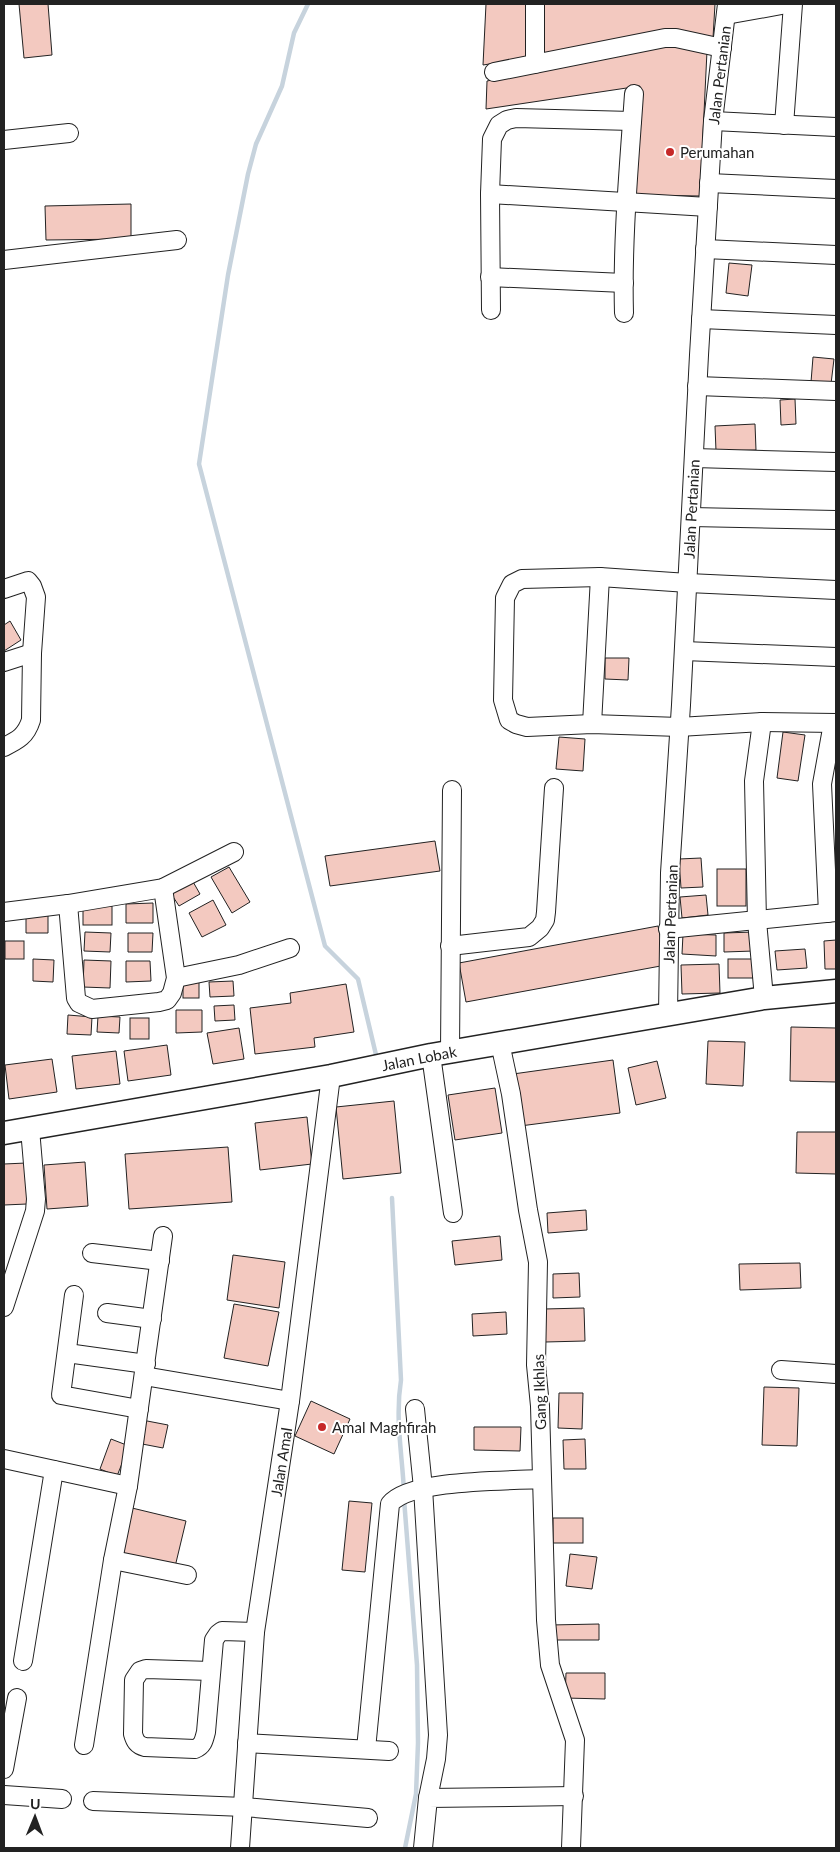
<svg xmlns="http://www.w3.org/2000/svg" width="840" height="1852" viewBox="0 0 840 1852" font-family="Lato,sans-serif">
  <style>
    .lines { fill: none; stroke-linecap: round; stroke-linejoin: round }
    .stream { stroke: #c7d3dd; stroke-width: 4.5 }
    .building { fill: #f3c9c0; stroke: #222 }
    .minor-casing { stroke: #222; stroke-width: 20 }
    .major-casing { stroke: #222; stroke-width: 25 }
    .minor { stroke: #fff; stroke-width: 18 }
    .major { stroke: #fff; stroke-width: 22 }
    .poi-dot { fill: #c62828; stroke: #fff; stroke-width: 2 }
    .labels { text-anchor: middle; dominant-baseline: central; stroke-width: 4; stroke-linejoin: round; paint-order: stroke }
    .street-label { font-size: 15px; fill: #222; stroke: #fff }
    .poi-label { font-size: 15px; fill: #222; stroke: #fff; text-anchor: start }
  </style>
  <rect width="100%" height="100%" fill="#fff"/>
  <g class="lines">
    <g class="stream">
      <polyline points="308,4 294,33 282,86 256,144 248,174 228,275 199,464 325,946 358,979 377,1059"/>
      <path d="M392,1198L401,1380C395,1418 402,1453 404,1491"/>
      <polyline points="404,1499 417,1665 418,1743 416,1794 405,1848"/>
    </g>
  </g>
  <g class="building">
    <polygon points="19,4 48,4 52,55 24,58"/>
    <polygon points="486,4 529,4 528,58 483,65"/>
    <polygon points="542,4 715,4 713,38 541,59"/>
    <polygon points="670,45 707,51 700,196 635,195 640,86 486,109 487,81"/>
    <polygon points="131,204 131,239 46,240 45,206"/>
    <polygon points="729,263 752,265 748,296 726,293"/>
    <polygon points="813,357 834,359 831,384 811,382"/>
    <polygon points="795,399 796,424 781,425 780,400"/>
    <polygon points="755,424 756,450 716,451 715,426"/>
    <polygon points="10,621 21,640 4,651 4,625"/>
    <polygon points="605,658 629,658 628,680 605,679"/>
    <polygon points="783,732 805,735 798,781 777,778"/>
    <polygon points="559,737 585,739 583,771 556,769"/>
    <polygon points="435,841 440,871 330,886 325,856"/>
    <polygon points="701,858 703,887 681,888 679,859"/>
    <polygon points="229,867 250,902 232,913 211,877"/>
    <rect x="717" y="869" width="29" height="37"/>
    <polygon points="192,880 200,894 179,906 170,892"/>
    <polygon points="706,895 708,915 682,918 680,897"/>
    <polygon points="213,900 226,925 202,937 189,913"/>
    <polygon points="153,903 153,923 126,923 126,904"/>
    <rect x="83" y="906" width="29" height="19"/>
    <polygon points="48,912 48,933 26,933 26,913"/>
    <polygon points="658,926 666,965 466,1002 459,963"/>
    <polygon points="85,932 111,933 110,952 84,951"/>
    <polygon points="754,932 754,951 724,952 724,933"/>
    <polygon points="128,933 153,933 152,952 128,952"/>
    <polygon points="683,934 716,935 716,956 682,954"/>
    <polygon points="836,940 836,969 825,969 824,941"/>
    <rect x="5" y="941" width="19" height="18"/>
    <polygon points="805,949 807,968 777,970 775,951"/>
    <polygon points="33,959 54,960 53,982 33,981"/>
    <rect x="728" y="959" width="25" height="19"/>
    <polygon points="84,960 111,961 110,988 83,987"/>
    <polygon points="126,961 150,961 151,981 126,982"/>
    <polygon points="719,964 720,993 682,994 681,965"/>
    <polygon points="233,981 234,996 210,997 209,982"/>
    <rect x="183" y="982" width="16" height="16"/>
    <polygon points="346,984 354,1032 314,1038 315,1047 255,1054 250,1008 291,1003 290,993"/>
    <polygon points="234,1005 235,1020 215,1021 214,1006"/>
    <polygon points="176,1010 202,1010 202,1032 176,1033"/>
    <polygon points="68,1015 92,1017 91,1035 67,1034"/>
    <polygon points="98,1016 120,1017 119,1033 97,1032"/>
    <rect x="130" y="1018" width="19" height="21"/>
    <polygon points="791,1027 836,1028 836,1082 790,1081"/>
    <polygon points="239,1028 244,1059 213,1064 207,1033"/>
    <polygon points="708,1041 745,1042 743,1086 706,1084"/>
    <polygon points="167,1045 171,1075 128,1081 124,1051"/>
    <polygon points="116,1051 120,1084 76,1089 72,1056"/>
    <polygon points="52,1059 57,1092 9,1099 5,1065"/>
    <polygon points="613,1060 620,1113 520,1126 513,1074"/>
    <polygon points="657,1061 666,1098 636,1105 628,1068"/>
    <polygon points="495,1088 502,1133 455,1140 448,1095"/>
    <polygon points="394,1101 401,1173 343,1179 336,1107"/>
    <polygon points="307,1117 312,1164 260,1170 255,1123"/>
    <polygon points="797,1132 836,1132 836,1174 796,1173"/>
    <polygon points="228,1147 232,1202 129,1209 125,1154"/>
    <polygon points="85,1162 88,1206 47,1209 44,1165"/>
    <polygon points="26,1163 27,1204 4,1205 4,1164"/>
    <polygon points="586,1210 587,1230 548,1233 547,1213"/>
    <polygon points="500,1236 502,1260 455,1265 452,1241"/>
    <polygon points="233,1255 285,1262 279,1308 227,1300"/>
    <polygon points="800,1263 801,1288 740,1290 739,1264"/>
    <polygon points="579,1273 580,1297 553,1298 553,1274"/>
    <polygon points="234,1304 279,1312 268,1366 224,1358"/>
    <polygon points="584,1308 585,1341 545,1342 544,1309"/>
    <polygon points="506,1312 507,1334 473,1336 472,1314"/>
    <polygon points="764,1387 799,1388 797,1446 762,1445"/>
    <polygon points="559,1393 583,1393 582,1429 558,1428"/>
    <polygon points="311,1401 350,1419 334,1454 295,1436"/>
    <polygon points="142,1420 168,1425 163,1448 137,1443"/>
    <polygon points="474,1427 521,1427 520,1451 474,1450"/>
    <polygon points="111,1439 129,1446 117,1476 100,1469"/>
    <polygon points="585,1439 586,1469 564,1469 563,1440"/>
    <polygon points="349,1501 372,1503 365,1572 342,1570"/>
    <polygon points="132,1508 186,1521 174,1571 120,1559"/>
    <rect x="553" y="1518" width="30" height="25"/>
    <polygon points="570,1554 597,1557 592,1589 566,1586"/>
    <polygon points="599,1624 599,1640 550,1640 550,1625"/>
    <polygon points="566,1673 605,1673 605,1699 565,1698"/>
  </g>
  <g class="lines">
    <g class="minor-casing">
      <g id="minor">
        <polyline points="535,4 535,64"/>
        <polyline points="726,15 787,4"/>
        <polyline points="494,72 665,38 676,38 722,48"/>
        <polyline points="713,121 836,127"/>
        <polyline points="784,125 793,4"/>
        <polyline points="4,140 69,133"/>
        <polyline points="709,183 836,189"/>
        <polyline points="490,194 708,207"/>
        <polyline points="705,249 836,255"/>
        <polyline points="4,260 177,240"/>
        <polyline points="490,277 624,283"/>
        <polyline points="491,310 490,194 492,139 499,125 507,120 516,118 632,121"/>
        <path d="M624,313C622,240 629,167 634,94"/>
        <polyline points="701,319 836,325"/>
        <polyline points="697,386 836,391"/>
        <polyline points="694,458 836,462"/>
        <polyline points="691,517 836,520"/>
        <path d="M4,589L28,581L32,586L36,597L32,653L31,720C26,736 18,740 4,747"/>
        <polyline points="836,590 688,583 600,577 522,579 512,584 505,598 503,700 509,720 516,724 527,727 592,724 679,727 762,722 836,723"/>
        <polyline points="684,651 836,657"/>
        <polyline points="4,662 32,653"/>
        <polyline points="762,722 754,781 757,921 764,998"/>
        <polyline points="592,724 600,577"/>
        <polyline points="68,904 76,998 79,1003 92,1009 159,1002 167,1000 172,993 176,978 163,888"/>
        <polyline points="4,912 68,904 163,888 234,852"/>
        <polyline points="828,913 822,784 833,723"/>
        <polyline points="668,929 836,912"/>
        <polyline points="450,946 529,937 540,928 545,920 546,912 554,788"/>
        <polyline points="176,978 239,965 290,948"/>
        <polyline points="668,1015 670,873 681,705 699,355 713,121 727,4"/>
        <polyline points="500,1043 511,1094 528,1210 538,1262 536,1365 540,1406 546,1620 550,1665 575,1740 571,1848"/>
        <polyline points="450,1052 452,790"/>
        <polyline points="431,1055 453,1213"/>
        <polyline points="92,1253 160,1261"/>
        <polyline points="74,1295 61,1395 139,1409"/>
        <polyline points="4,1307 35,1211 36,1199 30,1129"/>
        <polyline points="107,1313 152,1319"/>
        <polyline points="67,1353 146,1364"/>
        <polyline points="781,1370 836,1374"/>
        <polyline points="144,1376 290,1401"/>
        <polyline points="415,1409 423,1488 438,1735 436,1759 428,1798"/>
        <polyline points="4,1459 128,1486"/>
        <polyline points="113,1560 187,1575"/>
        <polyline points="23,1661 54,1470"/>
        <path d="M211,1671L146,1669L140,1671L134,1680L133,1734C135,1741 137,1745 145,1747L195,1749C203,1746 204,1740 206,1732L214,1640L218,1634L222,1631L255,1632"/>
        <polyline points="247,1743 389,1751"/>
        <polyline points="84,1745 113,1560 128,1486 163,1236"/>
        <path d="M366,1749L390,1504C409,1479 509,1481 541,1479"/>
        <polyline points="4,1769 17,1698"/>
        <polyline points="4,1795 62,1799"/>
        <polyline points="93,1801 244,1807 368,1818"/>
        <polyline points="240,1848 255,1632 290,1401 331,1076"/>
        <polyline points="423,1848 428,1798 574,1796"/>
      </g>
    </g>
    <g class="major-casing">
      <polyline id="major" points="4,1133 331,1076 431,1055 764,998 836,991"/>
    </g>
    <use href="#minor" class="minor"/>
    <use href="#major" class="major"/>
  </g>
  <g class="poi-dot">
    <circle cx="670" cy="152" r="5"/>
    <circle cx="322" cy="1427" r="5"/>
  </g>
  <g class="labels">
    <g class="street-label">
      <text transform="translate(719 75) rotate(-83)">Jalan Pertanian</text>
      <text transform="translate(691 509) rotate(-87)">Jalan Pertanian</text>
      <text transform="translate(670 914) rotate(-88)">Jalan Pertanian</text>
      <text transform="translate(419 1058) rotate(-11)">Jalan Lobak</text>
      <text transform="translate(539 1392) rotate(-92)">Gang Ikhlas</text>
      <text transform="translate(281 1462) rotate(-81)">Jalan Amal</text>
    </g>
    <g class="poi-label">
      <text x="680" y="152">Perumahan</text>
      <text x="332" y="1427">Amal Maghfirah</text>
    </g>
  </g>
  <rect width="840" height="1852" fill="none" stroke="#222222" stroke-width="10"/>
  <g transform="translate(35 1817) rotate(1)" stroke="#ffffff" stroke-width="4" paint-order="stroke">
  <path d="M0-4L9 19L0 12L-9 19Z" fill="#222222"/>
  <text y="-8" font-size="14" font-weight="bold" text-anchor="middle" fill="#222222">U</text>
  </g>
</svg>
